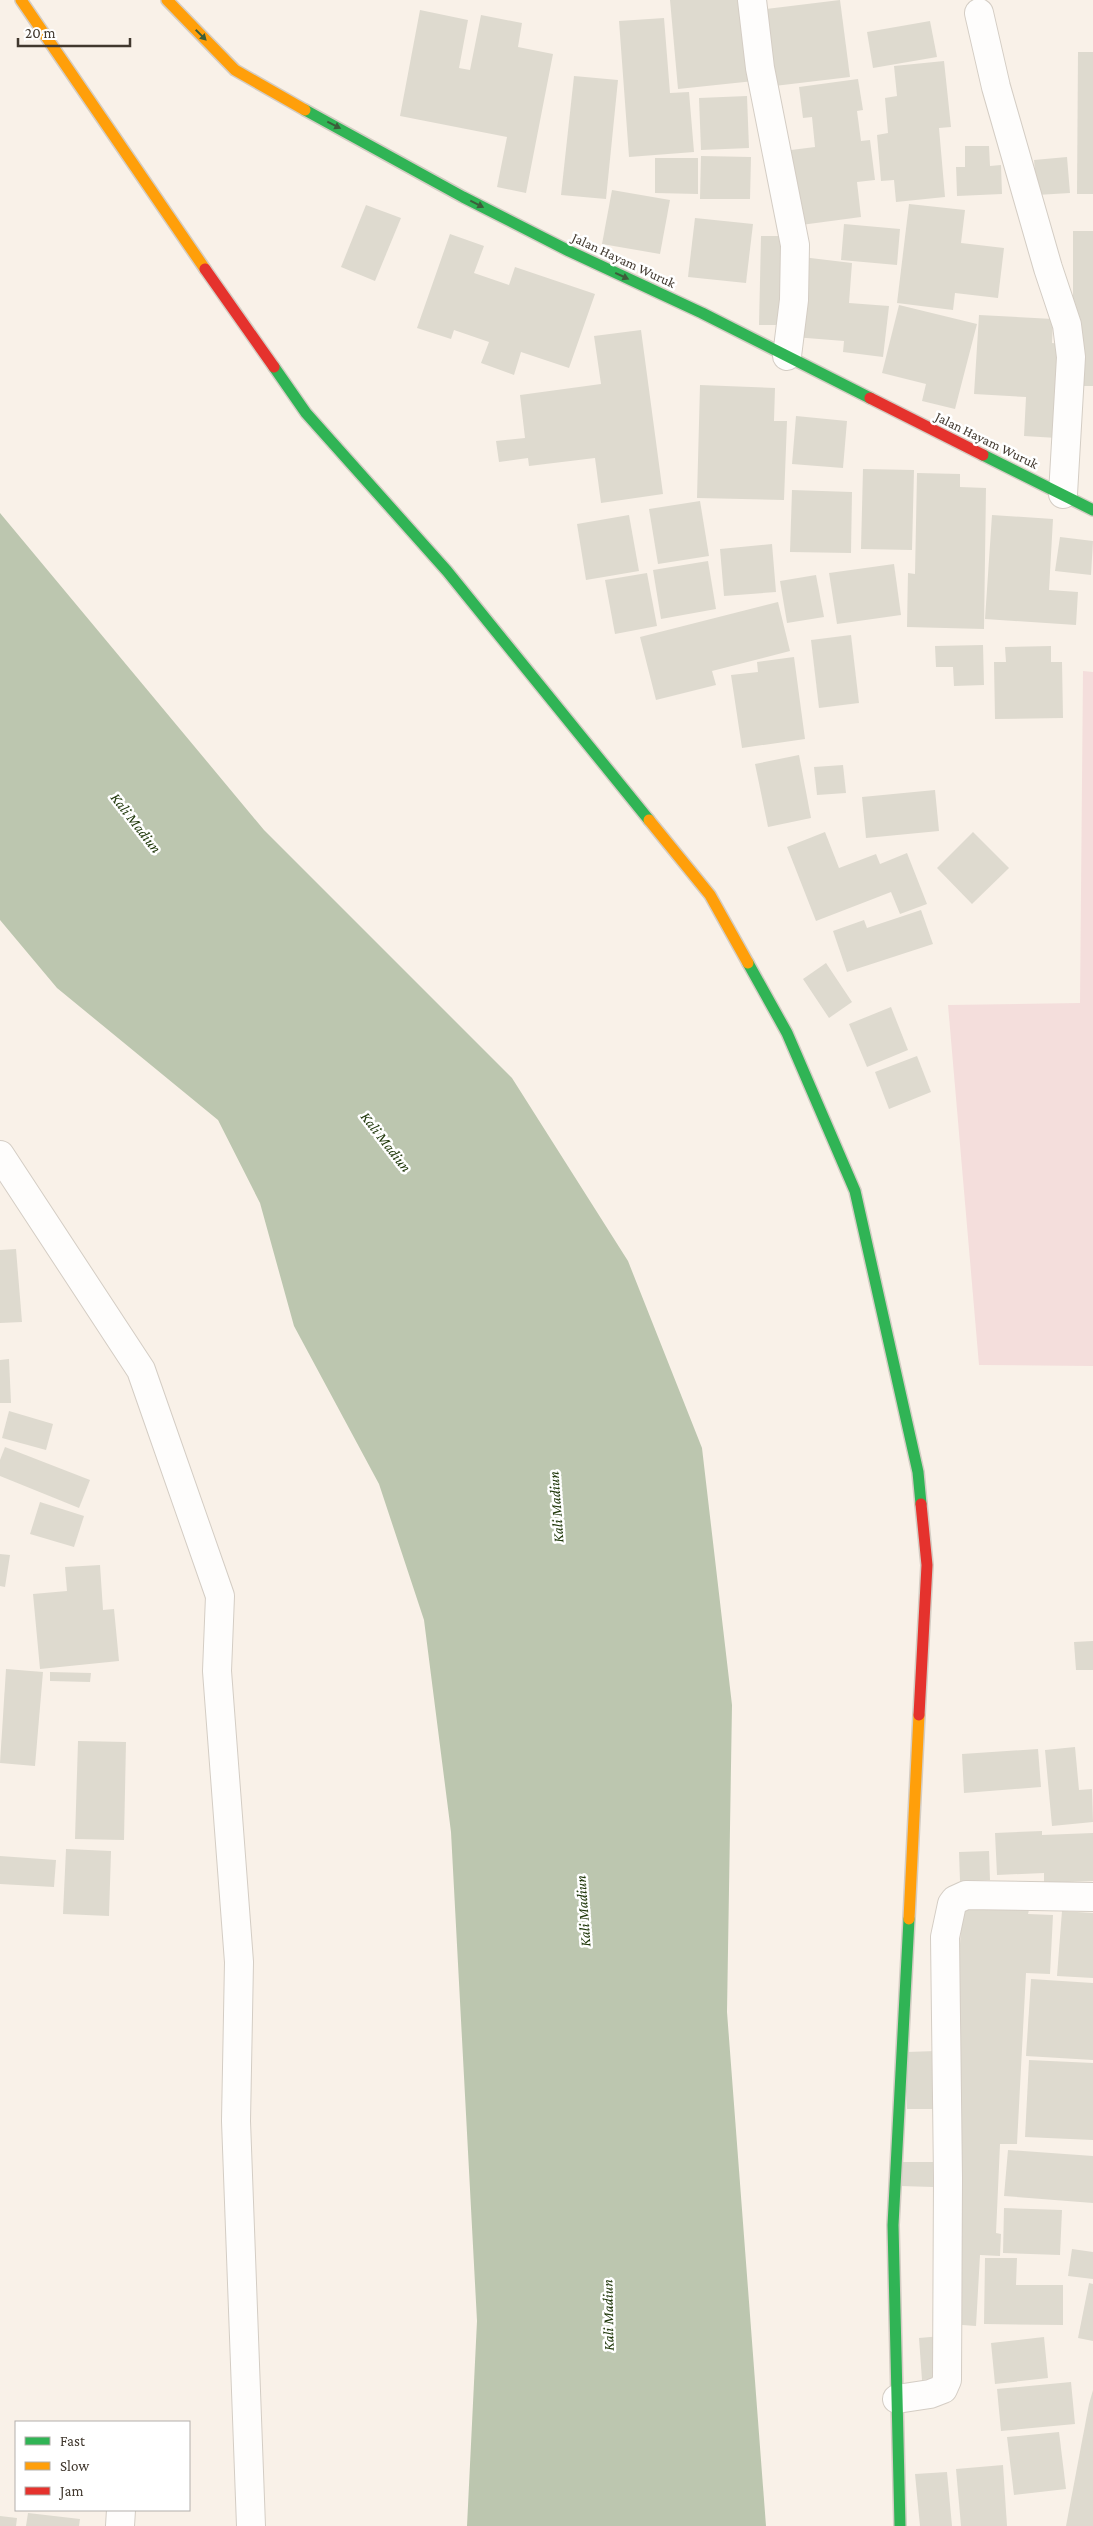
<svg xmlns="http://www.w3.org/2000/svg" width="1093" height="2526" viewBox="0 0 1093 2526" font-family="'Crimson Pro',serif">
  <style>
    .green { fill: #f4dedc }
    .water { fill: #bcc6af }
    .building { fill: #dedacf }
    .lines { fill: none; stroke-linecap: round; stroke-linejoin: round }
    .street-casing { stroke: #d4cdc4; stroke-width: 30 }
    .fast-casing { stroke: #d4cdc4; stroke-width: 14 }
    .slow-casing { stroke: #d4cdc4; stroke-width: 14 }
    .jam-casing { stroke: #d4cdc4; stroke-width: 14 }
    .street { stroke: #fefdfc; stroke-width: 28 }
    .fast { stroke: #30b455; stroke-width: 11 }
    .slow { stroke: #ff9f0a; stroke-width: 11 }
    .jam { stroke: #e5322d; stroke-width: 11 }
    .oneway { fill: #3c5d3a }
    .labels { text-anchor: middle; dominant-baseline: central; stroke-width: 5; stroke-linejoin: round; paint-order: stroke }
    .street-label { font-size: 14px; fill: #41382e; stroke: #fff }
    .water-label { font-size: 15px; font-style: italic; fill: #20380b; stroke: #fff }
  </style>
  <rect width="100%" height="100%" fill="#f9f1e8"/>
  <polygon class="green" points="1083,671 1093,672 1093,1366 979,1365 948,1005 1080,1003"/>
  <polygon class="water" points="0,513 264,830 512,1078 628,1261 702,1448 732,1705 727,2012 766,2526 467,2526 477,2321 451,1832 424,1620 379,1484 294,1326 260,1203 218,1120 57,988 0,920"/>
  <g class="building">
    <polygon points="670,0 746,0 754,81 678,89"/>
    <polygon points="840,0 850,77 766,87 757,10"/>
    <polygon points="420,10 468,20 459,68 470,70 481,15 522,23 518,47 553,54 526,193 497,187 507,137 400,116"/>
    <polygon points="664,18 670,93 689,92 694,152 629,157 619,21"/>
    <polygon points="930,21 937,57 873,68 867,32"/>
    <polygon points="1078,52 1093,52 1093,194 1077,194"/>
    <polygon points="944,61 951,127 939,128 945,197 896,202 894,180 881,181 877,135 888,133 885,98 897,96 894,66"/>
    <polygon points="574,76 618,80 606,199 561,195"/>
    <polygon points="858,79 863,110 857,111 861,141 870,140 875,180 857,182 861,217 801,225 791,150 815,147 812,117 803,118 799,87"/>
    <polygon points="747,96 749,148 701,150 699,98"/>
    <polygon points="965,146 989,146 990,166 1001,165 1002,194 957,196 956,167 965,167"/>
    <polygon points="701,156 751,157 750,199 700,199"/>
    <polygon points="1067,157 1070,193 1037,195 1034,160"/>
    <polygon points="655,158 698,158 698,194 655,193"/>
    <polygon points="612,190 670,200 660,254 602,244"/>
    <polygon points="909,204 965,210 961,243 1004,248 998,298 955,293 953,310 897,303"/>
    <polygon points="366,205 401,218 375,281 341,267"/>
    <polygon points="695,218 753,224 746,283 688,277"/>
    <polygon points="844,224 900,229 897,265 841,260"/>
    <rect x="1073" y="231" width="20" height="155"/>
    <polygon points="450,234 484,246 474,273 509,285 515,267 595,294 569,368 521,352 514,375 481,363 489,342 454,330 451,339 417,328"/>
    <polygon points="761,236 784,236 790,325 759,325"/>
    <polygon points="802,257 852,263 849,303 889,306 883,357 843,352 844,341 794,337"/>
    <polygon points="899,305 977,324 955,409 922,401 926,384 882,373"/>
    <polygon points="979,315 1053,319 1052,343 1063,344 1057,438 1024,436 1026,397 974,394"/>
    <polygon points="641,330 663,494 601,503 595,458 529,466 528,458 499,462 496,441 525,438 520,395 601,384 594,336"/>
    <polygon points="700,385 775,388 774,421 787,421 784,500 697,498"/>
    <polygon points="796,416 847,421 843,468 792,464"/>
    <polygon points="863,469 914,470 912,550 861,549"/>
    <polygon points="917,473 960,474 960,487 986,488 984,629 907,627 908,573 915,574"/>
    <polygon points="792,490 852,492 851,553 790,552"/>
    <polygon points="700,501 709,556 658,564 649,509"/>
    <polygon points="629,515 639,571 586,580 577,524"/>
    <polygon points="992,515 1053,519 1049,590 1078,592 1076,625 985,619"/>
    <polygon points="1060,537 1093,541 1091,575 1055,571"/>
    <polygon points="772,544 776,592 724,596 720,549"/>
    <polygon points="708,561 716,609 661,619 653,570"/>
    <polygon points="894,564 901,615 837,624 829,573"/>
    <polygon points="647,573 657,626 615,634 605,580"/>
    <polygon points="816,575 824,617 787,623 780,581"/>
    <polygon points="778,602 790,651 712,671 716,685 656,700 640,637"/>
    <polygon points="851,635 859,703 819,708 811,640"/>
    <polygon points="983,645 984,685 954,686 953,667 936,667 935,646"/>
    <polygon points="1051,646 1051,662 1062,662 1063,718 995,719 994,662 1006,662 1005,647"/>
    <polygon points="794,657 805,739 742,748 731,675 758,672 757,662"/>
    <polygon points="799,755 811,818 768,827 755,764"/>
    <polygon points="843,765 846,793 817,795 814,767"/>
    <polygon points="935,790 939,831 866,838 862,797"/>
    <polygon points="825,832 839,868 876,854 880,864 907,853 927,904 900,914 891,892 816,921 787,847"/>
    <polygon points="973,832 1009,868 972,904 937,868"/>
    <polygon points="921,910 933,944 847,972 833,931 864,920 867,928"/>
    <polygon points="826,963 852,1002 829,1018 803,979"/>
    <polygon points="891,1007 908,1050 867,1067 849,1024"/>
    <polygon points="917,1056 931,1092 889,1109 875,1072"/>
    <polygon points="16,1249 22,1322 0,1323 0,1250"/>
    <polygon points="9,1359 11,1403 0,1403 0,1360"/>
    <polygon points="9,1411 53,1424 46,1450 2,1438"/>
    <polygon points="5,1447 90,1480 79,1508 0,1476 0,1460"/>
    <polygon points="40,1502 84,1516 74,1547 30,1534"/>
    <polygon points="0,1554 10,1555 5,1587 0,1586"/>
    <polygon points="100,1565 103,1610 114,1609 119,1661 40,1669 33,1594 67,1591 65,1567"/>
    <polygon points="1093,1641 1093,1670 1076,1670 1074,1642"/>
    <polygon points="6,1669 43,1672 35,1766 0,1763"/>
    <polygon points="50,1672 91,1673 90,1682 50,1681"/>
    <polygon points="78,1741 126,1742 124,1840 75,1839"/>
    <polygon points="1075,1747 1079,1790 1092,1789 1093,1822 1052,1826 1045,1750"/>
    <polygon points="1038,1749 1041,1787 964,1793 962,1754"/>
    <polygon points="1042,1831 1042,1835 1093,1833 1093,1881 1044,1883 1044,1873 997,1875 995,1833"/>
    <polygon points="66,1849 111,1851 109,1916 63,1914"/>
    <polygon points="989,1851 990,1880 960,1881 959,1852"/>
    <polygon points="0,1856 56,1860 54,1887 0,1884"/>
    <polygon points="962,1907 1029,1910 1028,1914 1053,1915 1050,1974 1026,1973 1017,2144 1000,2144 996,2233 1001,2234 1000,2256 980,2255 976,2326 949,2324 953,2074"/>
    <polygon points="1062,1911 1093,1913 1093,1978 1057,1976"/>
    <polygon points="1031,1979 1093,1983 1093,2060 1026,2056"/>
    <polygon points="936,2051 935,2109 907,2109 907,2052"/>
    <polygon points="1029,2060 1093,2063 1093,2140 1025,2137"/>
    <polygon points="1008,2150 1093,2156 1093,2203 1004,2196"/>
    <polygon points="901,2162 934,2162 933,2187 900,2186"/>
    <polygon points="1004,2208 1062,2210 1060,2255 1003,2253"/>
    <polygon points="1072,2249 1093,2252 1093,2279 1068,2276"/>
    <polygon points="985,2258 1017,2258 1016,2285 1063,2285 1063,2325 984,2324"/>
    <polygon points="1089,2283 1093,2284 1093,2341 1078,2338"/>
    <polygon points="942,2336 945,2378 922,2380 919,2338"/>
    <polygon points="1044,2337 1048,2378 995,2384 991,2343"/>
    <polygon points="1071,2382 1075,2424 1001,2431 997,2389"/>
    <polygon points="1093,2390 1093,2526 1066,2526 1089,2404"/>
    <polygon points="1059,2432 1066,2489 1014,2495 1007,2437"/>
    <polygon points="1003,2465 1007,2526 961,2526 956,2469"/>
    <polygon points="947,2472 952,2526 920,2526 915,2474"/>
    <polygon points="28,2513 80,2519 79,2526 26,2526"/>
    <polygon points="0,2516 17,2518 16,2526 0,2526"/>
  </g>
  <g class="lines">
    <g class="street-casing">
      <g id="street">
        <polyline points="752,0 760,68 795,245 794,300 787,356"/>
        <polyline points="979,13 996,87 1048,268 1067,325 1071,357 1063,494"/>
        <polyline points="0,1155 141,1370 220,1596 217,1671 239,1962 236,2121 251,2526"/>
        <polyline points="897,2399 930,2394 943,2389 947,2380 948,2178 945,1937 952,1904 955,1900 966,1895 1093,1897"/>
        <polyline points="120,2526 121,2510"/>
      </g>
    </g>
    <g class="fast-casing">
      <g id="fast">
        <polyline points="305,110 463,197 569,251 702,313 870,398"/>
        <polyline points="274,367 306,413 447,571 649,820"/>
        <polyline points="983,455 1093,510"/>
        <polyline points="748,963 787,1033 855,1191 918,1472 921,1504"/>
        <polyline points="900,2526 893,2225 909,1919"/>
      </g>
    </g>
    <g class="slow-casing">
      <g id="slow">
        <polyline points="21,0 205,269"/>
        <polyline points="167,0 235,70 305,110"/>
        <polyline points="649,820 710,895 748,963"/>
        <polyline points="909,1919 919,1715"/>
      </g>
    </g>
    <g class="jam-casing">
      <g id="jam">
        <polyline points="205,269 274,367"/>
        <polyline points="870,398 983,455"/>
        <polyline points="919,1715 927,1565 921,1504"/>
      </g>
    </g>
    <use href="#street" class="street"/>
    <use href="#fast" class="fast"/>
    <use href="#slow" class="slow"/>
    <use href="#jam" class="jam"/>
  </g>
  <defs><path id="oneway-solid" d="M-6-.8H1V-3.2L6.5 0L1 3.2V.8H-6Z" transform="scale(1.25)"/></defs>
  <g class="oneway">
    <use href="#oneway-solid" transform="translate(201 35) rotate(45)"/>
    <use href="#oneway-solid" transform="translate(334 125) rotate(27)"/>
    <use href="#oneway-solid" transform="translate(477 204) rotate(27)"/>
    <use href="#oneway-solid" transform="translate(622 276) rotate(25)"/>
  </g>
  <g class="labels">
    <g class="street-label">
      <text transform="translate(624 260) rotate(25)">Jalan Hayam Wuruk</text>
      <text transform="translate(987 440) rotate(26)">Jalan Hayam Wuruk</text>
    </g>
    <g class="water-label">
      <text transform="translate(136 823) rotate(52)">Kali Madiun</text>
      <text transform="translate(386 1142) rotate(52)">Kali Madiun</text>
      <text transform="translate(556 1507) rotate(-94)">Kali Madiun</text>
      <text transform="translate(583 1911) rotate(-94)">Kali Madiun</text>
      <text transform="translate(608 2315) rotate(-91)">Kali Madiun</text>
    </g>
  </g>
  <rect x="15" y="2421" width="175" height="90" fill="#ffffff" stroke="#b3afab"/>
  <rect x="25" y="2437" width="25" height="8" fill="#30b455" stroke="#b3afab"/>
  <text x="60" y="2446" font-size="15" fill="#41382e">Fast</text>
  <rect x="25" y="2462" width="25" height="8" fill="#ff9f0a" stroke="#b3afab"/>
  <text x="60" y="2471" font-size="15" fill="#41382e">Slow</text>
  <rect x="25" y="2487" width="25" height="8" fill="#e5322d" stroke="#b3afab"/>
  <text x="60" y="2496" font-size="15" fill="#41382e">Jam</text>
  <path d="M18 38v8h112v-8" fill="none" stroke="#41382e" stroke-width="2.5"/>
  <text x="25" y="38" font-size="15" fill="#41382e" stroke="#ffffff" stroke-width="4" paint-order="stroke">20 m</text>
</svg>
